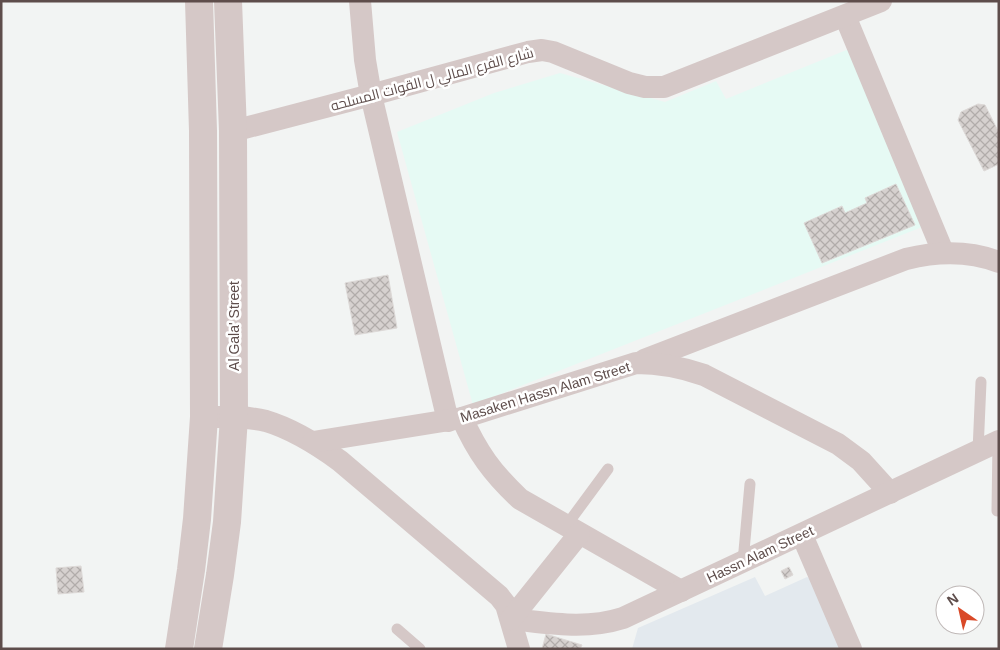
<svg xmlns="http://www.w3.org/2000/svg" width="1000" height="650" viewBox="0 0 1000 650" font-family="Arial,Cairo,sans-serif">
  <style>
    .commercial { fill: #e3e9ee }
    .medical { fill: #e6faf4 }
    .building { fill: url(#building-cross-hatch); stroke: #ddd9d7 }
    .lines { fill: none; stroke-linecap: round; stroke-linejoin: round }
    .service { stroke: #d5c8c7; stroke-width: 11 }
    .minor { stroke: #d5c8c7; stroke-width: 22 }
    .tertiary { stroke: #d5c8c7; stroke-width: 28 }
    .labels { text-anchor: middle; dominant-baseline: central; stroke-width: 5; stroke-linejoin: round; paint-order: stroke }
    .street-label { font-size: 14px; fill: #5e4d4b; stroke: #fff }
  </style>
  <defs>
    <pattern id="building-cross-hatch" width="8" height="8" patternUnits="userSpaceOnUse" patternTransform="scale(1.25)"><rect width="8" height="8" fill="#d6d1cf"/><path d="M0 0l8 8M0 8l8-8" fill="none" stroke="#b1acaa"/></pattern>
  </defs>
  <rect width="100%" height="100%" fill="#f2f4f3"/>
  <polygon class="commercial" points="755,577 765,596 807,577 815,581 843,649 632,649 638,628"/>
  <polygon class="medical" points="849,49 927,225 473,405 397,132 494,93 560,73 665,102 716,81 726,99"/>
  <g class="building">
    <polygon points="978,104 985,105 999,133 999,164 984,171 958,120 961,112"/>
    <polygon points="896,184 915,225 822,263 804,223 842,206 845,213 867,203 865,198"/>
    <polygon points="388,275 397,328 355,335 345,283"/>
    <polygon points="81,566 84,592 58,594 56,568"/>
    <polygon points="789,567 793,575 785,579 781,571"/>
    <polygon points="546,634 582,645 580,649 542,649"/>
  </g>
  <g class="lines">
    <g class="service">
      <polyline points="978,451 981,382"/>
      <polyline points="997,511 998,442"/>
      <polyline points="566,526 608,469"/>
      <polyline points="743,562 750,484"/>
      <polyline points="397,629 420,649"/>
    </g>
    <g class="minor">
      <polyline points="360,1 365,60 371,95 448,421"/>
      <polyline points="845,16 943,252"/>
      <polyline points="233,131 371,95 528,52 542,50 553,52 629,83 645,87 664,87 881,1"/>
      <path d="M644,360L906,259C938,251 968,250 999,262"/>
      <path d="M204,417C224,417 246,416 266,421C293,429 318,445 340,461L499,596L506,605L519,649"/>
      <path d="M462,418C477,452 493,474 520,499L681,591"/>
      <path d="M313,442L462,418L636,363C660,363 681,367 704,375L838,444L861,461L890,493"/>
      <polyline points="802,535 851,649"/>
      <path d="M511,619C550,623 585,630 623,618L999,441"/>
      <polyline points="511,619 579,534"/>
    </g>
    <g class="tertiary">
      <polyline points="179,649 191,570 197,519 204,417 203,131 199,1"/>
      <polyline points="208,649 220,575 227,522 234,417 233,131 228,1"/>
    </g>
  </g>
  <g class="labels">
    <g class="street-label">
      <text transform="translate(432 79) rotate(-15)">شارع الفرع المالي ل القوات المسلحه</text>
      <text transform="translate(234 326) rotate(-90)">Al Gala' Street</text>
      <text transform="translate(545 392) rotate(-17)">Masaken Hassn Alam Street</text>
      <text transform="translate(760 554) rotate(-25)">Hassn Alam Street</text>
    </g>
  </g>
  <rect width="1000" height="650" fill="none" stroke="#5e4d4b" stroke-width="5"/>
  <g transform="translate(960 610) rotate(326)"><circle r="24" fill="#ffffff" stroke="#bfb8b7"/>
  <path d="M0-4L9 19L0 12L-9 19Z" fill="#d94928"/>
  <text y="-8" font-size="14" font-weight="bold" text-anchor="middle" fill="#5e4d4b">N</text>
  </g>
</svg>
